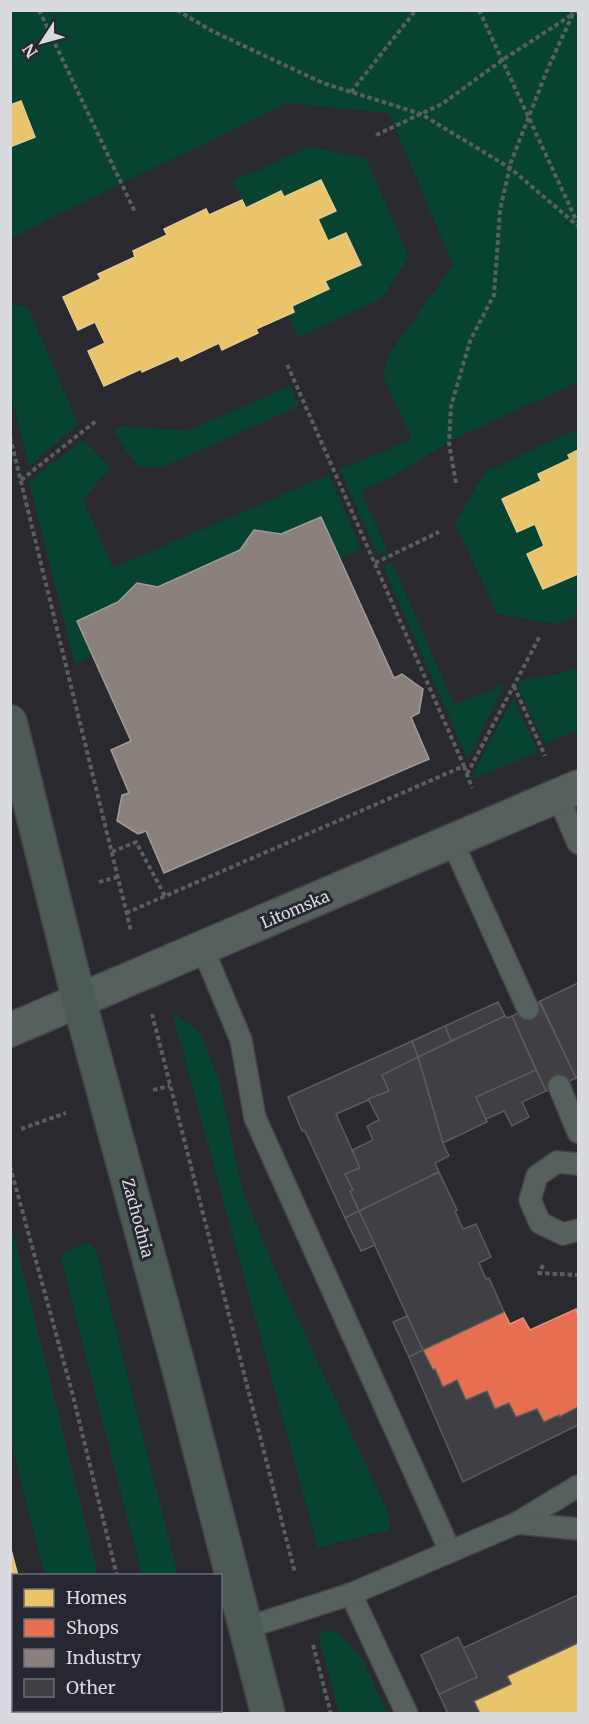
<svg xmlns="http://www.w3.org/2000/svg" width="589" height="1724" viewBox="0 0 589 1724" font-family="Merriweather,serif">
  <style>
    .green { fill: #064431 }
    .homes { fill: #e9c46a; stroke: #e4ca8d; stroke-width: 1.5 }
    .shops { fill: #e76f51; stroke: #e38f7c; stroke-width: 1.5 }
    .industry { fill: #8a817c; stroke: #a29b9a; stroke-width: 1.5 }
    .building { fill: #404044; stroke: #5b5b60; stroke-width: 1.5 }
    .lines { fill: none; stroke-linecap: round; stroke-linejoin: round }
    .lane-casing { stroke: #46464a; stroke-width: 24 }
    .street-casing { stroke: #46464a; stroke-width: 36 }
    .secondary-casing { stroke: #46464a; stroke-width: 36 }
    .path { stroke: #585f5e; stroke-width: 4; stroke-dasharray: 4.5 3; stroke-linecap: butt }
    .lane { stroke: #56605d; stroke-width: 21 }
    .street { stroke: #56605d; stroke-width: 33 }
    .secondary { stroke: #4d5b56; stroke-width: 33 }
    .labels { text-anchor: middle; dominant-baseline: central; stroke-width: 6; stroke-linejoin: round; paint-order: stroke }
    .street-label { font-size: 16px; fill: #d9d9e0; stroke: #272731 }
  </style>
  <rect width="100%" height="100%" fill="#29292f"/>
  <g class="green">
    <polygon points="11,11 578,11 578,382 454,439 393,476 361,491 387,551 378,555 340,470 412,439 383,376 389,354 453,265 389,113 287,103 11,238"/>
    <polygon points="310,147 366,158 409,257 381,299 298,337 288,314 292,306 329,289 325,281 361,265 328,241 318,219 336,211 321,180 284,197 281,191 246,208 233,181"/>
    <polygon points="11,304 28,307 78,424 29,466 11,396"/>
    <polygon points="290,386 299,406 163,467 140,467 126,451 114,431 122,426 188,431"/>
    <polygon points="578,429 578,450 569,455 570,459 538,474 541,481 535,524 544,546 527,554 543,589 578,573 578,615 557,624 497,614 455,523 485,472"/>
    <polygon points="84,439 110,468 83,500 113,568 329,475 361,549 340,558 320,517 281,534 254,530 240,550 158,587 137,583 118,602 77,621 92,655 75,664 29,482"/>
    <polygon points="392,562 454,705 505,684 470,755 466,755 383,566"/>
    <polygon points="578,667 578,729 545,744 518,687 521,681 569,671"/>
    <polygon points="513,698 538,752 478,777 471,778"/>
    <polygon points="172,1012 200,1033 219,1080 242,1188 275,1270 389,1514 389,1530 318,1548"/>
    <polygon points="11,1224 22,1269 98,1575 45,1575 11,1444"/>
    <polygon points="90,1244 96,1250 178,1575 142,1575 61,1258 64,1252 81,1245"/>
    <polygon points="327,1631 335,1631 350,1644 364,1662 387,1713 339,1713 318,1634"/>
    <polygon points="133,1710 134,1713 38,1714 37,1711"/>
  </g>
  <g class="homes">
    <polygon points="21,101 35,137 10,147 10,105"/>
    <polygon points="321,180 336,211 318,219 328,241 346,233 361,265 325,281 329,289 292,306 294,312 256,329 258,333 222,350 219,343 181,361 178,356 142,372 141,369 104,386 88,351 105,343 95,322 78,330 63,297 101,279 98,274 135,257 133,251 167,235 164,229 206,209 209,215 242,200 246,208 281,191 284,197"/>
    <polygon points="578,450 578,574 543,589 527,554 544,546 535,524 517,532 502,499 541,481 538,474 570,459 568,455"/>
    <polygon points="10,1546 18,1576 14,1576 14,1603 10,1604"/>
    <polygon points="578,1643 578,1714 480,1714 474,1701 511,1684 507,1676"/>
    <polygon points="10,1669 14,1681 14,1710 21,1710 22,1714 10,1714"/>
  </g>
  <polygon class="shops" points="576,1309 577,1314 578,1313 578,1407 559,1417 559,1415 544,1422 537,1409 516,1417 509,1403 495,1409 487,1391 466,1400 457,1380 443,1387 435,1369 433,1370 423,1350 504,1312 510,1324 523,1318 530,1330"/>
  <polygon class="industry" points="321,517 394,678 402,674 423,689 419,713 411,717 429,759 164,873 146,831 138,834 117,821 122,795 129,793 111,750 131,741 77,621 118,602 137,583 158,587 240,550 254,530 281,534"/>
  <g class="building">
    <polygon points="578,983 578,1076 576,1078 540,1001"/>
    <polygon points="539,1001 576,1078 546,1091 512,1016 539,1004"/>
    <polygon points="498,1002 505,1016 451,1041 445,1026"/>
    <polygon points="505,1016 507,1018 512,1016 536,1070 476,1097 487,1122 443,1143 418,1057"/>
    <polygon points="445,1026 451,1041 418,1057 412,1041"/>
    <polygon points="412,1041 418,1057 382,1075 389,1091 336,1114 360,1168 345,1174 353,1190 350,1191 359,1211 345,1218 305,1131 302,1131 288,1097"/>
    <polygon points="418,1057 443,1143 449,1156 435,1163 439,1172 359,1211 350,1191 353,1190 345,1174 360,1168 352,1150 373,1140 367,1126 379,1120 368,1099 389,1091 382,1075"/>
    <polygon points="536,1070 546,1091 522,1102 529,1117 512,1126 504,1111 486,1119 476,1097"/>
    <polygon points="439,1172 457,1210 455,1211 463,1229 476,1224 491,1257 479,1263 486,1279 489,1278 504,1312 423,1350 359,1211"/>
    <polygon points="359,1211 375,1245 361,1251 345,1218"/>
    <polygon points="407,1316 423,1350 409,1357 393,1322"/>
    <polygon points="423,1350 433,1370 435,1369 443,1387 457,1380 466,1400 487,1391 495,1409 509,1403 516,1417 537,1409 544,1422 559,1415 559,1417 578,1407 578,1425 463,1482 409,1357"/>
    <polygon points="578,1595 578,1643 507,1676 511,1684 474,1701 480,1714 448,1714 439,1694 477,1677 463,1648"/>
    <polygon points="458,1637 477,1677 439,1694 421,1655"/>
  </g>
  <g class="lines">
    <g class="lane-casing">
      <g id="lane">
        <polyline points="558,796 578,843"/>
        <polyline points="452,841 528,1009"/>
        <polyline points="203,949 241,1040 255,1118 450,1551"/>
        <polyline points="559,1086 578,1132"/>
        <polyline points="578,1164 557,1162 537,1176 530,1200 540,1223 563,1234 578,1230"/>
        <polyline points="517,1523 578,1486"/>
        <polyline points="351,1594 407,1714"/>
        <polyline points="246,1628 351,1594 517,1523 578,1529"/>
      </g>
    </g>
    <g class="street-casing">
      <path id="street" d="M10,1030C200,949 389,867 578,787"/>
    </g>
    <g class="secondary-casing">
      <polyline id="secondary" points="10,722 79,1000 179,1369 268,1714"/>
    </g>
    <g class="path">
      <polyline points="39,10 135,212"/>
      <polyline points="177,10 212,31 323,83 421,114 510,168 578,226"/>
      <polyline points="479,10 577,222"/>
      <polyline points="351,92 416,10"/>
      <polyline points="376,135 442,104 501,61 573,14 571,10"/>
      <polyline points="10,437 131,931"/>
      <polyline points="21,480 96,421"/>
      <polyline points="456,483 449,443 451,406 470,341 494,295 500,210 511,162 548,68 573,14 578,11"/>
      <polyline points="375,563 439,532"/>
      <polyline points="514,686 545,756"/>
      <polyline points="464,766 472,788"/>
      <polyline points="467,774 540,636"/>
      <polyline points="112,852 136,842 165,896"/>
      <polyline points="99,882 118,877"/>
      <polyline points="126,913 464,766 286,362"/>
      <polyline points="152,1014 295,1573"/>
      <polyline points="153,1090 170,1086"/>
      <polyline points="21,1129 66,1113"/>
      <polyline points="10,1166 72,1392 117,1576"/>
      <polyline points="543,1265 539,1273 578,1275"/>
      <polyline points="10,1624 14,1624"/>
      <polyline points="313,1645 331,1714"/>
      <polyline points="152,1710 153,1714"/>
    </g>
    <use href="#lane" class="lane"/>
    <use href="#street" class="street"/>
    <use href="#secondary" class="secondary"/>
  </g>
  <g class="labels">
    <g class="street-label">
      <text transform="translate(295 909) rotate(-23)">Litomska</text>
      <text transform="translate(138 1218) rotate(75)">Zachodnia</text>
    </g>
  </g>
  <rect width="589" height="1724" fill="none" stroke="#d9d9e0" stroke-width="24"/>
  <rect x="12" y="1574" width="210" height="138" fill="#272731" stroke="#6e6e77" stroke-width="1.5"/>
  <rect x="24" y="1589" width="30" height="18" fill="#e9c46a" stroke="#6e6e77" stroke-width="1.5"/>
  <text x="66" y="1604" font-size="18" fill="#d9d9e0">Homes</text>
  <rect x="24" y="1619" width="30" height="18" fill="#e76f51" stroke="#6e6e77" stroke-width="1.5"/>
  <text x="66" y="1634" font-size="18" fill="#d9d9e0">Shops</text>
  <rect x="24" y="1649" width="30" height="18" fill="#8a817c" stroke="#6e6e77" stroke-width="1.5"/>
  <text x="66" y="1664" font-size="18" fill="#d9d9e0">Industry</text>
  <rect x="24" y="1679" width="30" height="18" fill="#404044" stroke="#6e6e77" stroke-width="1.5"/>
  <text x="66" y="1694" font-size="18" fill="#d9d9e0">Other</text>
  <g transform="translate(42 42) rotate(234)" stroke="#272731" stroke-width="4.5" paint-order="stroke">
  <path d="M0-4.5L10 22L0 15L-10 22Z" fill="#d9d9e0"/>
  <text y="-9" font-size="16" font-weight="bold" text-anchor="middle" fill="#d9d9e0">N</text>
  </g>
</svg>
